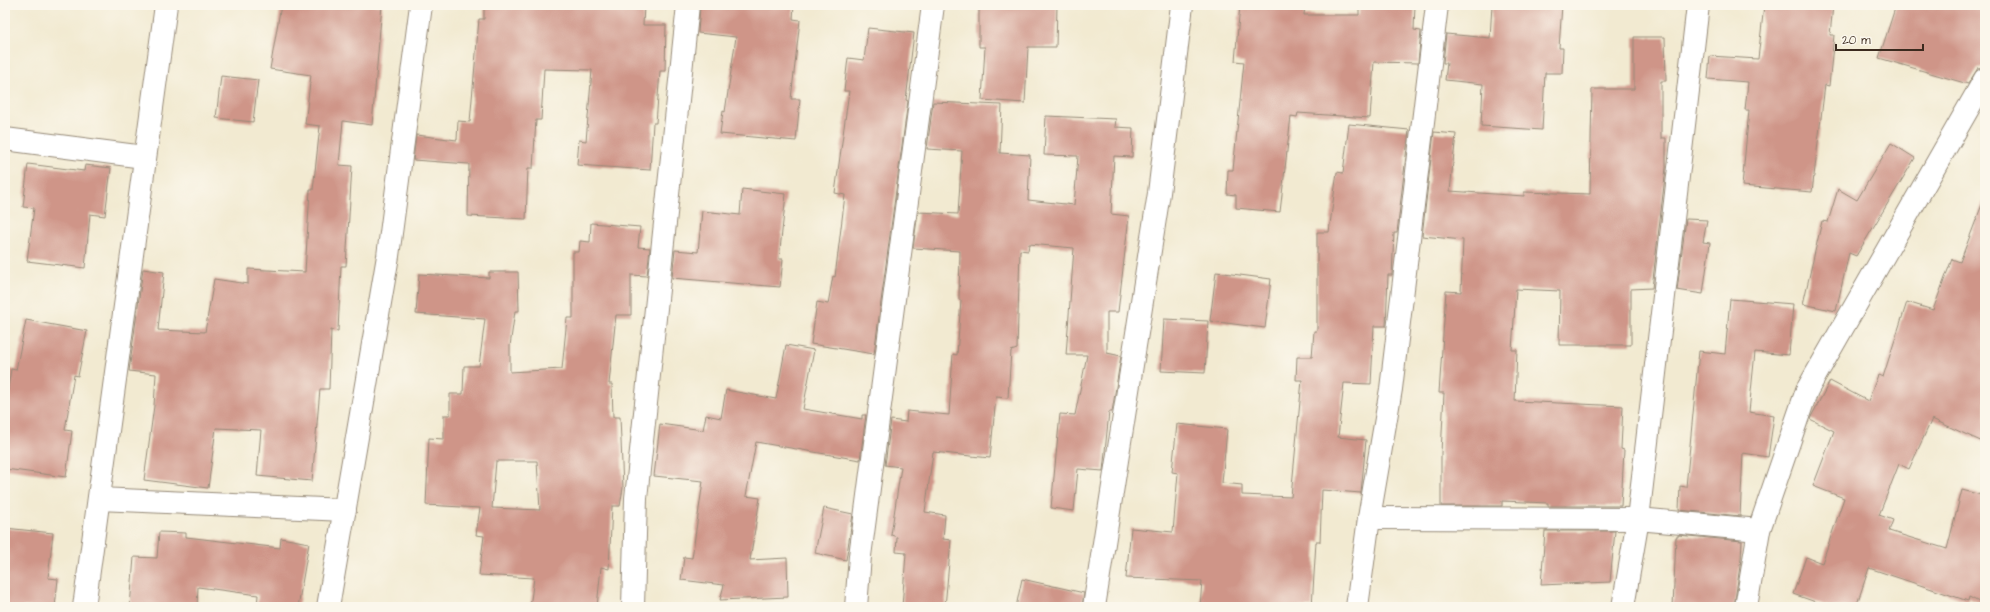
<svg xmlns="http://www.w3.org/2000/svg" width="1990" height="612" viewBox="0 0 1990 612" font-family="'Architects Daughter',sans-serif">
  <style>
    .building { fill: #cf9588; fill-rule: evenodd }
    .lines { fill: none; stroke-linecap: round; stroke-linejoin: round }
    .street-casing { stroke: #968a78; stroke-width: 24 }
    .street { stroke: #fff; stroke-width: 22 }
  </style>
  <rect width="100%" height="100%" fill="#fbf7ec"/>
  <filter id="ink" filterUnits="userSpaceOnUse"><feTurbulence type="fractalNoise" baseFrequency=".025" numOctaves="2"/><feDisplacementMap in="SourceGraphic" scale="8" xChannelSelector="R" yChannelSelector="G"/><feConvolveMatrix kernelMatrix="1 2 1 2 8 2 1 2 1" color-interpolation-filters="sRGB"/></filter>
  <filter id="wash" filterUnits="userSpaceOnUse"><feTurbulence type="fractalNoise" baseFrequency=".012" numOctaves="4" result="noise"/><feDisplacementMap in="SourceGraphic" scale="16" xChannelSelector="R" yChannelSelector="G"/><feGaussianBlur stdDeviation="0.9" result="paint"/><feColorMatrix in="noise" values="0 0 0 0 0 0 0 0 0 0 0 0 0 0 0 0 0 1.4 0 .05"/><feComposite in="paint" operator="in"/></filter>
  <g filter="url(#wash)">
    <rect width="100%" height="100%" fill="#f2ead1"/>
    <g id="blocks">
      <g class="building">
        <polygon points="281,5 382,5 372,125 343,121 339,165 352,166 346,266 341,266 338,331 331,330 329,389 320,389 312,481 257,476 261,430 216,428 208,488 144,480 154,406 156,374 129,371 143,269 164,272 158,330 205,332 214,279 248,284 248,269 305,272 310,190 313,190 320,126 305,124 311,75 270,69"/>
        <polygon points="484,5 644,5 643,25 666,25 665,71 660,71 656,123 653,123 650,170 577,165 579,140 586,141 592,70 544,69 541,120 536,120 533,168 528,168 526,219 468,216 469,164 413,160 416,135 457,140 458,121 470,122 479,19 484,19"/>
        <polygon points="700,5 794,5 793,19 800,20 791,99 800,99 796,141 720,134 723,111 725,112 736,37 698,33"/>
        <polygon points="979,5 1057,5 1056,47 1028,47 1025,103 982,100 985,47 979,47"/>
        <polygon points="1240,5 1305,5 1304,15 1359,15 1359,5 1415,5 1414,30 1421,31 1418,63 1374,62 1370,118 1298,113 1297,117 1291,116 1280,212 1236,208 1236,195 1227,194 1228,170 1233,170 1244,62 1235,61"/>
        <polygon points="1492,5 1562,5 1559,48 1563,48 1562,73 1545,73 1542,130 1481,126 1483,84 1445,80 1447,63 1443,63 1446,34 1490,38"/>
        <polygon points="1764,5 1833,5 1830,35 1834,35 1829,86 1825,85 1812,192 1742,186 1749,110 1745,110 1748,82 1708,79 1710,56 1758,59"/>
        <polygon points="1896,5 1985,5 1985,67 1978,68 1968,84 1879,58"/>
        <polygon points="868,28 914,33 906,100 908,101 874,354 811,344 817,302 828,304 833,276 835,277 845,195 835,193 849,91 844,91 848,58 864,60"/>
        <polygon points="1634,37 1665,37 1666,81 1661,81 1661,138 1666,138 1666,168 1652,288 1631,289 1631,345 1559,345 1560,291 1516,289 1512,350 1517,350 1515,401 1623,406 1621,449 1624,450 1621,506 1548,506 1548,503 1502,501 1502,506 1441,506 1441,453 1444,393 1439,393 1446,291 1461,292 1463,240 1422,236 1434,132 1456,134 1450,191 1524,196 1524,192 1590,194 1592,89 1634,89"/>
        <polygon points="221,76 258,80 253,122 216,118"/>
        <polygon points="933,102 1002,105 1000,153 1030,155 1028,200 1074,205 1078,156 1044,155 1046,116 1116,119 1115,127 1133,128 1132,157 1114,156 1111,214 1129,216 1118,312 1107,312 1107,353 1121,356 1112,412 1109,412 1103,471 1078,469 1074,511 1051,508 1060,414 1075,415 1087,355 1066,355 1074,248 1029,244 1028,251 1020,250 1017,349 1011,351 1008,398 996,397 990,458 933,452 925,512 945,515 943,539 951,540 945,607 902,607 906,553 896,552 897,537 891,535 901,467 885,465 891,420 906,422 907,411 949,415 953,354 957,355 961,300 959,300 960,251 913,248 918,212 958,214 962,151 927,149"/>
        <polygon points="1349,124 1409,130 1397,233 1394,233 1392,275 1388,275 1386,326 1374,326 1371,384 1344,383 1338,437 1366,440 1361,493 1322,490 1320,542 1316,542 1312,607 1200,607 1202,581 1126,578 1131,528 1173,532 1178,473 1172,472 1177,424 1227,429 1222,483 1242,485 1242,495 1291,497 1302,380 1296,380 1297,357 1312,357 1314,331 1317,331 1317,232 1329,232 1337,172 1343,173"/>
        <polygon points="1891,143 1915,158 1856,256 1849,253 1836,311 1803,304 1822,221 1828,222 1838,189 1857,200"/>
        <polygon points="28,164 84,171 85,165 111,168 105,216 90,214 85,268 27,261 34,208 23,207"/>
        <polygon points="742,189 786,194 779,259 783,259 780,287 672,278 675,250 698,252 702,211 740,215"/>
        <polygon points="1983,202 1985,202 1985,443 1932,419 1909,469 1899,464 1879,515 1893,520 1889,531 1947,549 1962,490 1985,496 1985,605 1969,597 1968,601 1869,568 1856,607 1830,607 1793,594 1806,557 1822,563 1844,498 1813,486 1834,431 1810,419 1812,415 1830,381 1868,401 1878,375 1883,377 1907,302 1933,310 1952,259 1960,262"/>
        <polygon points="1686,219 1707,220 1703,242 1710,243 1703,294 1677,290"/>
        <path d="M591,223L640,227L638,247L650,248L647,276L631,275V315H616L609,384H612L613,417H620L623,488L620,506H612L609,569L601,567L597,607H530L534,578L479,575L484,536L476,535L480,508L426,505L429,438L444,439V415H450V394H463L464,366H479L485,319L416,314L419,274L489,278V272H518L519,311H515L510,346V372L562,369L567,318H573V252H579L580,241L590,242ZM496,461H537L540,510L492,508Z"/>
        <polygon points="1216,272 1271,279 1265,328 1210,321"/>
        <polygon points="1730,299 1793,304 1789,355 1755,352 1749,412 1774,416 1768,457 1743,453 1740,516 1679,510 1680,486 1686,487 1699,351 1725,354"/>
        <polygon points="1164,319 1208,321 1205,373 1161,371"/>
        <polygon points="26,320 87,331 78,376 74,375 65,430 72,431 66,477 5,469 5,408 11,369 16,370"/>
        <polygon points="786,345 814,350 803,409 862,419 862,415 866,415 860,460 756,442 746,496 760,498 750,560 787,558 788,597 720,600 724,585 681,580 684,557 692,558 703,481 654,476 660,424 703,430 706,415 721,418 726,390 776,399"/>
        <polygon points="824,508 853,514 846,560 815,553"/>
        <polygon points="5,528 53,533 48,578 58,579 55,607 5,607"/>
        <polygon points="1545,531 1615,531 1610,582 1541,585"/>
        <polygon points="159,532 186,533 186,537 280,548 281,538 309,543 298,607 257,607 258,595 198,587 197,607 130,607 134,557 157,558"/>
        <polygon points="1678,535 1742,541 1741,559 1734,607 1673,607 1676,537 1678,537"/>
        <polygon points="1022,579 1084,593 1082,607 1016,607"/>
      </g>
    </g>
  </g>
  <g filter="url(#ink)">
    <use href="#blocks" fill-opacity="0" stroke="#968a78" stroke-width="1"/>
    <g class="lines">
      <g class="street-casing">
        <g id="street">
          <polyline points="5,139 144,157"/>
          <polyline points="99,499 345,510"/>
          <polyline points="1369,518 1638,519 1759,530"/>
          <polyline points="84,607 166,5"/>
          <polyline points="328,607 388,256 421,5"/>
          <polyline points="633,607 636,498 688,5"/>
          <polyline points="856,607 860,556 933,5"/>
          <polyline points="1094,607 1159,193 1182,5"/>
          <polyline points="1357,607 1369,518 1391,389 1437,5"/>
          <polyline points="1623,607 1638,519 1698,5"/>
          <polyline points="1746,607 1759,530 1807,390 1985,79"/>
        </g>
      </g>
      <use href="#street" class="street"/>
    </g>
  </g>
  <rect width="1990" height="612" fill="none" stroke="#fbf7ec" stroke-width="20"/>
  <path d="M1836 44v6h87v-6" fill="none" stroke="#3b2a1e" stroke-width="2"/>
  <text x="1842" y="44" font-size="12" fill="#3b2a1e" stroke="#fbf7ec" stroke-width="3" paint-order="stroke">20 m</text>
</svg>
